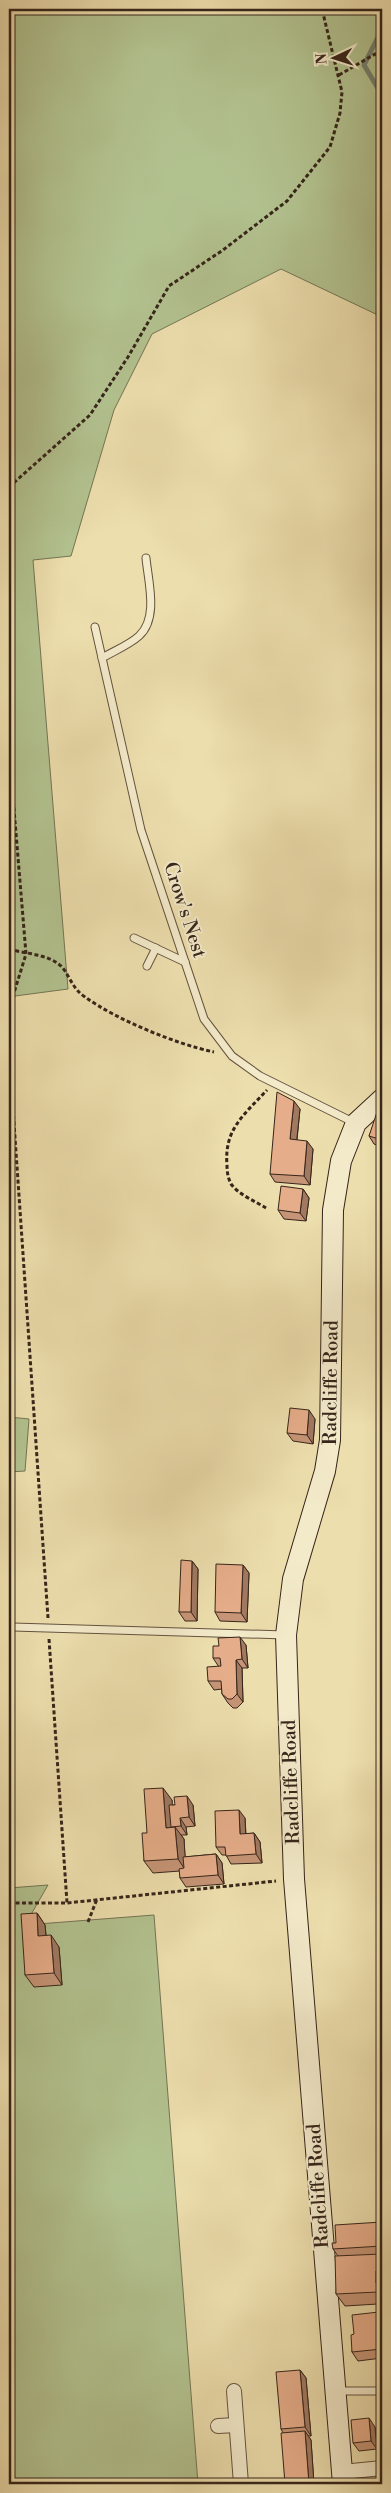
<svg xmlns="http://www.w3.org/2000/svg" width="391" height="2493" viewBox="0 0 391 2493" font-family="'Libre Bodoni',serif">
  <style>
    .green { fill: #b2c28f; stroke: #747454 }
    .lines { fill: none; stroke-linecap: round; stroke-linejoin: round }
    .stream { stroke: #72806f; stroke-width: 5 }
    .lane-casing { stroke: #64533f; stroke-width: 9 }
    .street-casing { stroke: #64533f; stroke-width: 16 }
    .secondary-casing { stroke: #36251a; stroke-width: 22 }
    .path { stroke: #36251a; stroke-width: 3; stroke-dasharray: 4 2.5; stroke-linecap: butt }
    .lane { stroke: #f3eaca; stroke-width: 7 }
    .street { stroke: #f3eaca; stroke-width: 14 }
    .secondary { stroke: #f3eaca; stroke-width: 20 }
    .wall { fill: #c69577; stroke: #36251a }
    .shaded-wall { fill: #a17961; stroke: #36251a }
    .building { fill: #e6ad8a; stroke: #36251a }
    .labels { text-anchor: middle; dominant-baseline: central; stroke-width: 4; stroke-linejoin: round; paint-order: stroke }
    .street-label { font-size: 19px; fill: #36251a; stroke: #f3eaca }
  </style>
  <rect width="100%" height="100%" fill="#eddead"/>
  <filter id="stains"><feTurbulence type="fractalNoise" baseFrequency=".004" numOctaves="4"/><feColorMatrix values="0 0 0 0 .2 0 0 0 0 .09 0 0 0 0 .02 0 0 0 .5 -.17"/></filter>
  <radialGradient id="worn" r=".72"><stop offset=".6" stop-color="#630" stop-opacity="0"/><stop offset="1" stop-color="#630" stop-opacity=".3"/></radialGradient>
  <g class="green">
    <polygon points="9,9 382,9 382,317 281,269 152,334 114,410 71,556 33,560 68,989 15,996 9,1019"/>
    <polygon points="9,1417 29,1419 25,1471 9,1472"/>
    <polygon points="48,1885 25,1925 154,1915 198,2484 9,2484 9,1888"/>
  </g>
  <g class="lines">
    <polyline class="stream" points="382,29 364,65 382,95"/>
    <g class="lane-casing">
      <g id="lane">
        <polyline points="95,627 141,830 204,1019 232,1056 260,1076 355,1123"/>
        <path d="M102,658C114,651 129,645 139,636C159,618 148,581 146,558"/>
        <polyline points="134,938 185,962"/>
        <polyline points="147,966 156,948"/>
        <polyline points="13,1627 285,1635"/>
        <polyline points="337,2391 382,2391"/>
      </g>
    </g>
    <g class="street-casing">
      <g id="street">
        <polyline points="234,2391 241,2484"/>
        <polyline points="218,2426 236,2425"/>
        <polyline points="342,2472 382,2468"/>
      </g>
    </g>
    <g class="secondary-casing">
      <g id="secondary">
        <path id="s1" d="M343,2484L294,1879L286,1635L293,1579L325,1471L330,1440L333,1210L341,1161L356,1123L382,1099"/>
      </g>
    </g>
    <g class="path">
      <polyline points="376,54 382,63"/>
      <polyline points="339,75 382,50"/>
      <polyline points="9,487 90,415 128,357 169,286 223,250 287,201 330,147 340,113 342,92 322,9"/>
      <polyline points="9,749 26,954 9,1009"/>
      <path d="M9,949C26,954 49,954 62,967C70,977 73,989 85,997C117,1020 176,1044 214,1052"/>
      <polyline points="9,1050 48,1618"/>
      <path d="M266,1208C255,1201 239,1195 231,1184C228,1178 227,1172 227,1165C224,1129 244,1115 267,1090"/>
      <polyline points="49,1639 67,1903"/>
      <polyline points="9,1903 67,1903 276,1881"/>
      <polyline points="88,1922 97,1899"/>
    </g>
    <use href="#lane" class="lane"/>
    <use href="#street" class="street"/>
    <use href="#secondary" class="secondary"/>
  </g>
  <g class="wall">
    <polygon points="382,1107 382,1147 374,1144 369,1136"/>
    <polygon points="300,1109 297,1140 313,1149 310,1185 275,1182 270,1174"/>
    <polygon points="303,1189 309,1198 306,1221 284,1219 278,1210"/>
    <polygon points="315,1419 313,1444 293,1441 287,1433"/>
    <polygon points="192,1561 198,1569 197,1621 185,1621 179,1612"/>
    <polygon points="243,1565 249,1573 247,1622 220,1621 215,1612"/>
    <polygon points="246,1645 248,1668 242,1668 243,1702 237,1708 233,1708 228,1703 222,1694 222,1689 214,1690 208,1681 219,1667 213,1658"/>
    <polygon points="172,1800 172,1805 193,1805 195,1826 186,1827 187,1835 181,1835 184,1839 185,1857 216,1854 222,1863 224,1884 186,1887 180,1878 180,1871 153,1873 144,1861 147,1833"/>
    <polygon points="245,1818 246,1834 254,1833 260,1842 262,1863 231,1864 226,1855 222,1855 216,1847"/>
    <polygon points="37,1913 45,1925 46,1935 59,1947 62,1985 34,1987 25,1975"/>
    <polygon points="382,2222 382,2312 378,2307 378,2304 345,2306 336,2294 338,2256 333,2249 336,2243"/>
    <polygon points="382,2316 382,2358 358,2361 352,2352 354,2334"/>
    <polygon points="300,2370 306,2378 311,2436 308,2436 311,2440 314,2484 285,2484 283,2433 281,2429"/>
    <polygon points="375,2427 377,2449 359,2451 353,2443"/>
  </g>
  <g class="shaded-wall">
    <polygon points="294,1101 300,1109 296,1147 290,1139"/>
    <polygon points="307,1141 313,1149 310,1185 304,1176"/>
    <polygon points="303,1189 309,1198 306,1221 300,1213"/>
    <polygon points="309,1410 315,1419 313,1444 307,1435"/>
    <polygon points="192,1561 198,1569 197,1621 191,1612"/>
    <polygon points="243,1565 249,1573 247,1622 241,1613"/>
    <polygon points="240,1637 246,1645 248,1668 242,1659"/>
    <polygon points="236,1660 242,1668 243,1702 237,1694"/>
    <polygon points="163,1788 172,1800 174,1827 166,1828"/>
    <polygon points="187,1796 193,1805 195,1826 189,1817"/>
    <polygon points="239,1810 245,1818 246,1843 240,1834"/>
    <polygon points="180,1818 186,1827 187,1835 181,1826"/>
    <polygon points="175,1827 184,1839 186,1871 178,1859"/>
    <polygon points="254,1833 260,1842 262,1863 256,1854"/>
    <polygon points="216,1854 222,1863 224,1884 218,1875"/>
    <polygon points="37,1913 45,1925 47,1948 38,1936"/>
    <polygon points="51,1935 59,1947 62,1985 54,1973"/>
    <polygon points="376,2271 382,2281 382,2292 376,2283"/>
    <polygon points="379,2312 382,2316 382,2332 381,2330"/>
    <polygon points="300,2370 306,2378 311,2436 305,2427"/>
    <polygon points="369,2418 375,2427 377,2449 371,2441"/>
    <polygon points="305,2431 311,2440 314,2484 309,2484"/>
  </g>
  <g class="building">
    <polygon points="277,1092 294,1101 290,1139 307,1141 304,1176 270,1174"/>
    <polygon points="379,1106 382,1107 382,1140 369,1136"/>
    <polygon points="281,1186 303,1189 300,1213 278,1210"/>
    <polygon points="290,1408 309,1410 307,1435 287,1433"/>
    <polygon points="181,1560 192,1561 191,1612 179,1612"/>
    <polygon points="216,1564 243,1565 241,1613 215,1612"/>
    <polygon points="240,1637 242,1659 236,1660 237,1694 232,1699 228,1699 222,1694 221,1681 208,1681 207,1667 221,1666 220,1658 213,1658 213,1646 219,1646 218,1638"/>
    <polygon points="163,1788 166,1828 175,1827 178,1859 144,1861 142,1833 147,1833 144,1789"/>
    <polygon points="187,1796 189,1817 180,1818 181,1826 171,1827 169,1805 175,1805 174,1797"/>
    <polygon points="239,1810 240,1834 254,1833 256,1854 226,1856 225,1847 216,1847 215,1811"/>
    <polygon points="216,1854 218,1875 180,1878 179,1869 184,1868 183,1857"/>
    <polygon points="37,1913 38,1936 51,1935 54,1973 25,1975 21,1914"/>
    <polygon points="382,2222 382,2246 333,2249 332,2243 336,2243 335,2225"/>
    <polygon points="382,2254 382,2271 376,2271 376,2283 382,2283 382,2307 378,2307 378,2292 336,2294 335,2256"/>
    <polygon points="379,2312 381,2330 382,2330 382,2349 352,2352 351,2335 354,2334 352,2315"/>
    <polygon points="300,2370 305,2427 281,2429 276,2372"/>
    <polygon points="369,2418 371,2441 353,2443 351,2420"/>
    <polygon points="305,2431 309,2484 285,2484 281,2433"/>
  </g>
  <g class="labels">
    <g class="street-label">
      <text transform="translate(185 910) rotate(72)">Crow's Nest</text>
      <text stroke="none"><textPath href="#s1" startOffset="1109">Radcliffe Road</textPath></text>
      <text transform="translate(291 1782) rotate(-92)">Radcliffe Road</text>
      <text transform="translate(318 2186) rotate(-94)">Radcliffe Road</text>
    </g>
  </g>
  <rect width="391" height="2493" fill="none" stroke="#eddead" stroke-width="30"/>
  <rect x="10" y="10" width="371" height="2473" fill="none" stroke="#36251a" stroke-width="2.5"/>
  <rect x="15" y="15" width="361" height="2463" fill="none" stroke="#36251a"/>
  <g transform="translate(334 58) rotate(266)" stroke="#f3eaca" stroke-width="4" paint-order="stroke">
  <path d="M0-4L9 19L0 12L-9 19Z" fill="#36251a"/>
  <text y="-8" font-size="14" font-weight="bold" text-anchor="middle" fill="#36251a">N</text>
  </g>
  <rect width="100%" height="100%" filter="url(#stains)"/>
  <rect width="100%" height="100%" fill="url(#worn)"/>
</svg>
